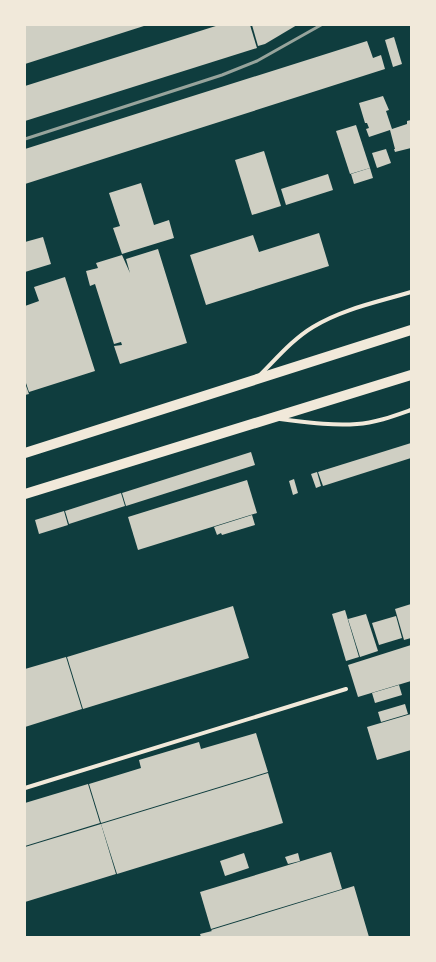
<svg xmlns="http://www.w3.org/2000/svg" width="436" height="962" viewBox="0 0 436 962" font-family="'Open Sans',sans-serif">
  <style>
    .building { fill: #cfcfc3 }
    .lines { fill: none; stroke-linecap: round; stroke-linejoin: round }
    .minor { stroke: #f1e9da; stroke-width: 4 }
    .primary { stroke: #f1e9da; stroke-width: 10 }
    .rail { stroke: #97a49c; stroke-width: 3 }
  </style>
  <rect width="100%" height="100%" fill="#0f3d3e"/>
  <g class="building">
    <polygon points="25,25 147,25 25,64"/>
    <polygon points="219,25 250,25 257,48 25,121 25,86"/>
    <polygon points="252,25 297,25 265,44 258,46"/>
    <polygon points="394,37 402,64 393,67 385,40"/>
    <polygon points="367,41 373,58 381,55 385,69 172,137 169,127 172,137 25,184 25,149"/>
    <polygon points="383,96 389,110 386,111 392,129 407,124 407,121 411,120 411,148 395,152 394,149 395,149 390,130 369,137 366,129 369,128 367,123 365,123 359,103"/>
    <polygon points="356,125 370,168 350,174 336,131"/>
    <polygon points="386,149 391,163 377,168 372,153"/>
    <polygon points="264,151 281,206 252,215 235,160"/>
    <polygon points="370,168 373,178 354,184 351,174"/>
    <polygon points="328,174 333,190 286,205 281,189"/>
    <polygon points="141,183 154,225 169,220 174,238 122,254 113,228 120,226 109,193"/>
    <polygon points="319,233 329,266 206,305 190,255 253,235 259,252"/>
    <polygon points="43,237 51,264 25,272 25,242"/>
    <polygon points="158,249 187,343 120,364 114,346 122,345 121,342 114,344 95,284 90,286 86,271 98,268 96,263 122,255 130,273 126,259"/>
    <polygon points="65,277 95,371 29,392 25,380 25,371 29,370 25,371 25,306 39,301 34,287"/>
    <polygon points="25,383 29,394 25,395"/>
    <polygon points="411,443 411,458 323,486 318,472"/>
    <polygon points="251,452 255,465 126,506 122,493"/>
    <polygon points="317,472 321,486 316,488 311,474"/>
    <polygon points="294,479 298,493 293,495 289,481"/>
    <polygon points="247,480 257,513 138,550 128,517"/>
    <polygon points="121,493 125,506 69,524 65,511"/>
    <polygon points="64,511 68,525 39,534 35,520"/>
    <polygon points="252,515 255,525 222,535 221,533 217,535 214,527"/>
    <polygon points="411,604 411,638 404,640 395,609"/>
    <polygon points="233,606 249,658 83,709 67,657"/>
    <polygon points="345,610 359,657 346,661 332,614"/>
    <polygon points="366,614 378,651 360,657 348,619"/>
    <polygon points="396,616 402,638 379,645 372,623"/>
    <polygon points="411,645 411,681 358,697 348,665"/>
    <polygon points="66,657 82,709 25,727 25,669"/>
    <polygon points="399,685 402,695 375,703 372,693"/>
    <polygon points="405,704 408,714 381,722 378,712"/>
    <polygon points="411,714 411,750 377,760 367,727"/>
    <polygon points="256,733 268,772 101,823 89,784 141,768 139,760 199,742 201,749"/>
    <polygon points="268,773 283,823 117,874 101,824"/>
    <polygon points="88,784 100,823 25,846 25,803"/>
    <polygon points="101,824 116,874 25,902 25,847"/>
    <polygon points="331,852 342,889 211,929 200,892"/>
    <polygon points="244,853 249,868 225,876 220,861"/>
    <polygon points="298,853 300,861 288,864 285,857"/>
    <polygon points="354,886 369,937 201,937 200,934 212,931 211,930"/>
  </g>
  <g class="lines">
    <g class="minor">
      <path d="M260,375C277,358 293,339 313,327C342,309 378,302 411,292"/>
      <path d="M280,419C305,422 331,426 357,424C375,423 394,416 411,410"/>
      <polyline points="25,788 346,689"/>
    </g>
    <g class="primary">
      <polyline points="25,453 411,330"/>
      <polyline points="25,494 411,375"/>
    </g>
    <polyline class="rail" points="25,139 222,75 257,61 321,25"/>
  </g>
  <rect width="436" height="962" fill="none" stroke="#f1e9da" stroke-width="52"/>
</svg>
